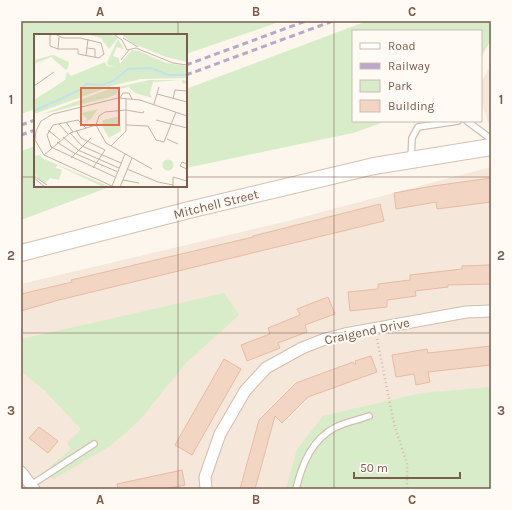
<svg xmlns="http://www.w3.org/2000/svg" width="512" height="510" viewBox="0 0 512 510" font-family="Karla,sans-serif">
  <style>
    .residential { fill: #f5e8da }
    .green { fill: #d8ecc9 }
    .building { fill: #f3d5c3; stroke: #e6bba3 }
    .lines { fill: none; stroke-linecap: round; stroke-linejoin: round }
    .lane-casing { stroke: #d1beb0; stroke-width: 8 }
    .street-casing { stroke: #d1beb0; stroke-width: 13 }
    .secondary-casing { stroke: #d6c0b0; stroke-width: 18 }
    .path { stroke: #d9b8a5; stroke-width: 2.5; stroke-dasharray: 1 3; stroke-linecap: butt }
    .lane { stroke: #fff; stroke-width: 5.5 }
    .street { stroke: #fff; stroke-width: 11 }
    .secondary { stroke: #fff; stroke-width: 16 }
    .rail { stroke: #b9a8c9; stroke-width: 3; stroke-dasharray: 6 4; stroke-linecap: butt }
    .grid { fill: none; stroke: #7a5c4d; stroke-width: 1; stroke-opacity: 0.55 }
    .labels { text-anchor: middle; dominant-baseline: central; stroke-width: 4; stroke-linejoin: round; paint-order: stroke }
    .street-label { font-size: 13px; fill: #7a5c4d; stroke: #fffaf3 }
    .inset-river { fill: none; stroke: #bfe3e8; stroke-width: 2 }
    .inset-road { fill: none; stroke: #c5b3a7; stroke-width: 1 }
    .view { fill: #dc6d51; fill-opacity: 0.15; stroke: #dc6d51; stroke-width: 2 }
    .inset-edge { fill: none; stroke: #7a5c4d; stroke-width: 2 }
    .neatline { fill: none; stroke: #7a5c4d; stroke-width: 1.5 }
    .grid-label { font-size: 13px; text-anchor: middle; font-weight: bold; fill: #7a5c4d }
  </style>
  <rect width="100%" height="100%" fill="#fdf6ec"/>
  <g class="residential">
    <polygon points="491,65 491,130 481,102 481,82"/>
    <polygon points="491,167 491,489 21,489 21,284 288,221"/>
  </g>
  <g class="green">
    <polygon points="21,21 282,21 186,54 186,35 35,35 35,109 21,114"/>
    <polygon points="367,21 491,21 491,40 481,57 481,31 353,31 353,121 387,121 353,133 186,168 186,89"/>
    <polygon points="35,146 35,186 112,186 21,220 21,151"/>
    <polygon points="224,293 239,315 187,362 138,422 110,446 54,479 43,473 71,449 67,443 81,429 44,390 21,371 21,339"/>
    <polygon points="491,387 491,489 286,489 297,449 323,416 421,393"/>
  </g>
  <g class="building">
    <polygon points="491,178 491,202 437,209 436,202 396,209 394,193 433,186"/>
    <polygon points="380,204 384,221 59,300 21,311 21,294 72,282 71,280 253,237 253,236"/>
    <polygon points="491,265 491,284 448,285 448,287 415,291 416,296 387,300 387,307 350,311 348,292 378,289 378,284 410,280 410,275 462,269 462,266"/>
    <polygon points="328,297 335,314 305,325 307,332 278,343 280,348 247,361 241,345 270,334 268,328 300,315 297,309"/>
    <polygon points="491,346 491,365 428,372 430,382 416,385 414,374 396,377 392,355 427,349 428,353"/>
    <polygon points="371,356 377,372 308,397 282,423 275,416 255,489 240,489 259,420 296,383 353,362 354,364 356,364 355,361"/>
    <polygon points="224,359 241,369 192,455 175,445"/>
    <polygon points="39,427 58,441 48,453 29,438"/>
    <polygon points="182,470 185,485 165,489 118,489 117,484"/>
  </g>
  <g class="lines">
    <g class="lane-casing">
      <g id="lane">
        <polyline points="467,121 491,139"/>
        <polyline points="411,159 412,138 418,127 458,121"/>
        <polyline points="31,485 94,444"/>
        <path d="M296,489C302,464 312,439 336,427C346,422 358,420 369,416"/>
      </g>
    </g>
    <g class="street-casing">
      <g id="street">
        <polyline points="21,472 34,489"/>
        <polyline points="206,489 205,477 220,434 245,391 266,368 302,348 325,339 345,334 466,312 491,311"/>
      </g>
    </g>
    <g class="secondary-casing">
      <polyline id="secondary" points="21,253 193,209 374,166 491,147"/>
    </g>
    <polyline class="path" points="377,339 394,424 407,464 407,489"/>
    <use href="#lane" class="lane"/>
    <use href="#street" class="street"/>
    <use href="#secondary" class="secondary"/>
    <g class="rail">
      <polyline points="186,65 306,21"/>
      <polyline points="186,75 333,21"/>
      <polyline points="21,125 35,120"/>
      <polyline points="21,135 35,130"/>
    </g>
  </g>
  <path class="grid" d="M178,21V35M334,21V489M21,177H35M186,177H491M178,186V489M21,333H491"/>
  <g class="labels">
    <g class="street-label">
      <text transform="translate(216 204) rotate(-14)">Mitchell Street</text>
      <text transform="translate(367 331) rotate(-12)">Craigend Drive</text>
    </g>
  </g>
  <g transform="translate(34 34)">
    <rect width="153" height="153" fill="#fdf6ec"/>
    <path d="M52,0H76L84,4L75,15L67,4ZM87,0H153V25L145,23L153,25V28L132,23L100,10ZM84,5L90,15L83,13L79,22L85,24L86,30L98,16L105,17L132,29L153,32V44L107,45L81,51L0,80V66L31,46L33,38L37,42L71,28L73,32L81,33L74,31L73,28ZM19,21L35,28L34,34L32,36L17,23L0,30V26ZM115,46H153L149,47H153V50L148,49V46L119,48L116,59L118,64L101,59L95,53L85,55L81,61L73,64L6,81L75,55ZM64,75L57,85L51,88L53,85L47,79ZM86,82L87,97L75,104L68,92L69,86ZM5,121L10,125L74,152L69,153L23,131L22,134L28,136L25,146L16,144L11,150L0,140V131L7,128L0,131V122ZM128.5 131a5.5 5.5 0 1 1 11 0a5.5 5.5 0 1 1-11 0Z" fill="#d8ecc9"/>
    <path class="inset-river" d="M0,77L46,56L52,50L69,51L81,46L94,35L117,34L134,41H153"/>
    <path class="inset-road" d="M21,0L29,4H46L67,9L70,20L65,24L44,20V15H24L16,12V1ZM79,0L88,6L93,16L102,14L139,29L153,31M89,4L104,13M53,14L61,15V23M24,15L25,3M52,22L54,5M87,26L95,16M0,52L20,38M123,60L153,68M86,64L89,59H95L98,65M139,65L141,56L153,57M120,70L125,53M110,77L109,79L92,76L71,78L65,82L62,91L72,109L118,135M122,86L153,94M32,88L39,98M25,90L34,100M92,91L114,92L122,106L130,108L142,78M14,96L26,106M42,96L47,104L71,116L59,134M36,99L48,112L87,129M29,103L44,116L85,134M133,105L144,110M23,108L40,119L84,138M77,112L92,97V64M17,113L81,143M17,113L13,101L19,91L44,86L52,94M10,121L36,99L62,91M37,124L57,104M153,130L148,128L146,132L153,135M93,135L124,148L139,151M0,142L13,151M0,144L11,153M89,146L105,149M78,152L91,120M80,153L10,121L1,106L2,97L7,87L19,80L84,64L106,66L153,82M86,153L98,124M139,153V143L153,147"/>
    <path class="view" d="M47,54H85V91H47Z"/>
    <rect width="153" height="153" class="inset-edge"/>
  </g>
  <rect width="512" height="510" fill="none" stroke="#fffaf3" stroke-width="44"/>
  <rect x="352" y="30" width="130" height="92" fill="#fffaf3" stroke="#cabbb1"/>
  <rect x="360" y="43" width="20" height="6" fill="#ffffff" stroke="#cabbb1"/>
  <text x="388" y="50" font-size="12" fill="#7a5c4d">Road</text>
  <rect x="360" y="63" width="20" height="6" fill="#b9a8c9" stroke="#cabbb1"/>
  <text x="388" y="70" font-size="12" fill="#7a5c4d">Railway</text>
  <rect x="360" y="80" width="20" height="12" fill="#d8ecc9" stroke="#cabbb1"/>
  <text x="388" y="90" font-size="12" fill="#7a5c4d">Park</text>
  <rect x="360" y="100" width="20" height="12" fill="#f3d5c3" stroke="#cabbb1"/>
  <text x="388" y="110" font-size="12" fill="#7a5c4d">Building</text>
  <path d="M354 472v6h106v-6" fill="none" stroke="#7a5c4d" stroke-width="2"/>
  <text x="360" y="472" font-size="12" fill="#7a5c4d" stroke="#fffaf3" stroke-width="3" paint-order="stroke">50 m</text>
  <rect x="22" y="22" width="468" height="466" class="neatline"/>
  <g class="grid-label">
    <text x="100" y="16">A</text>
    <text x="256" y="16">B</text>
    <text x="412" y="16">C</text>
    <text x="11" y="104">1</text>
    <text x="501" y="104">1</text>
    <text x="11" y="260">2</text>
    <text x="501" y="260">2</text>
    <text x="11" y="415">3</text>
    <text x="501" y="415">3</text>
    <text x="100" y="504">A</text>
    <text x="256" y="504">B</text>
    <text x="412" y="504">C</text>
  </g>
</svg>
